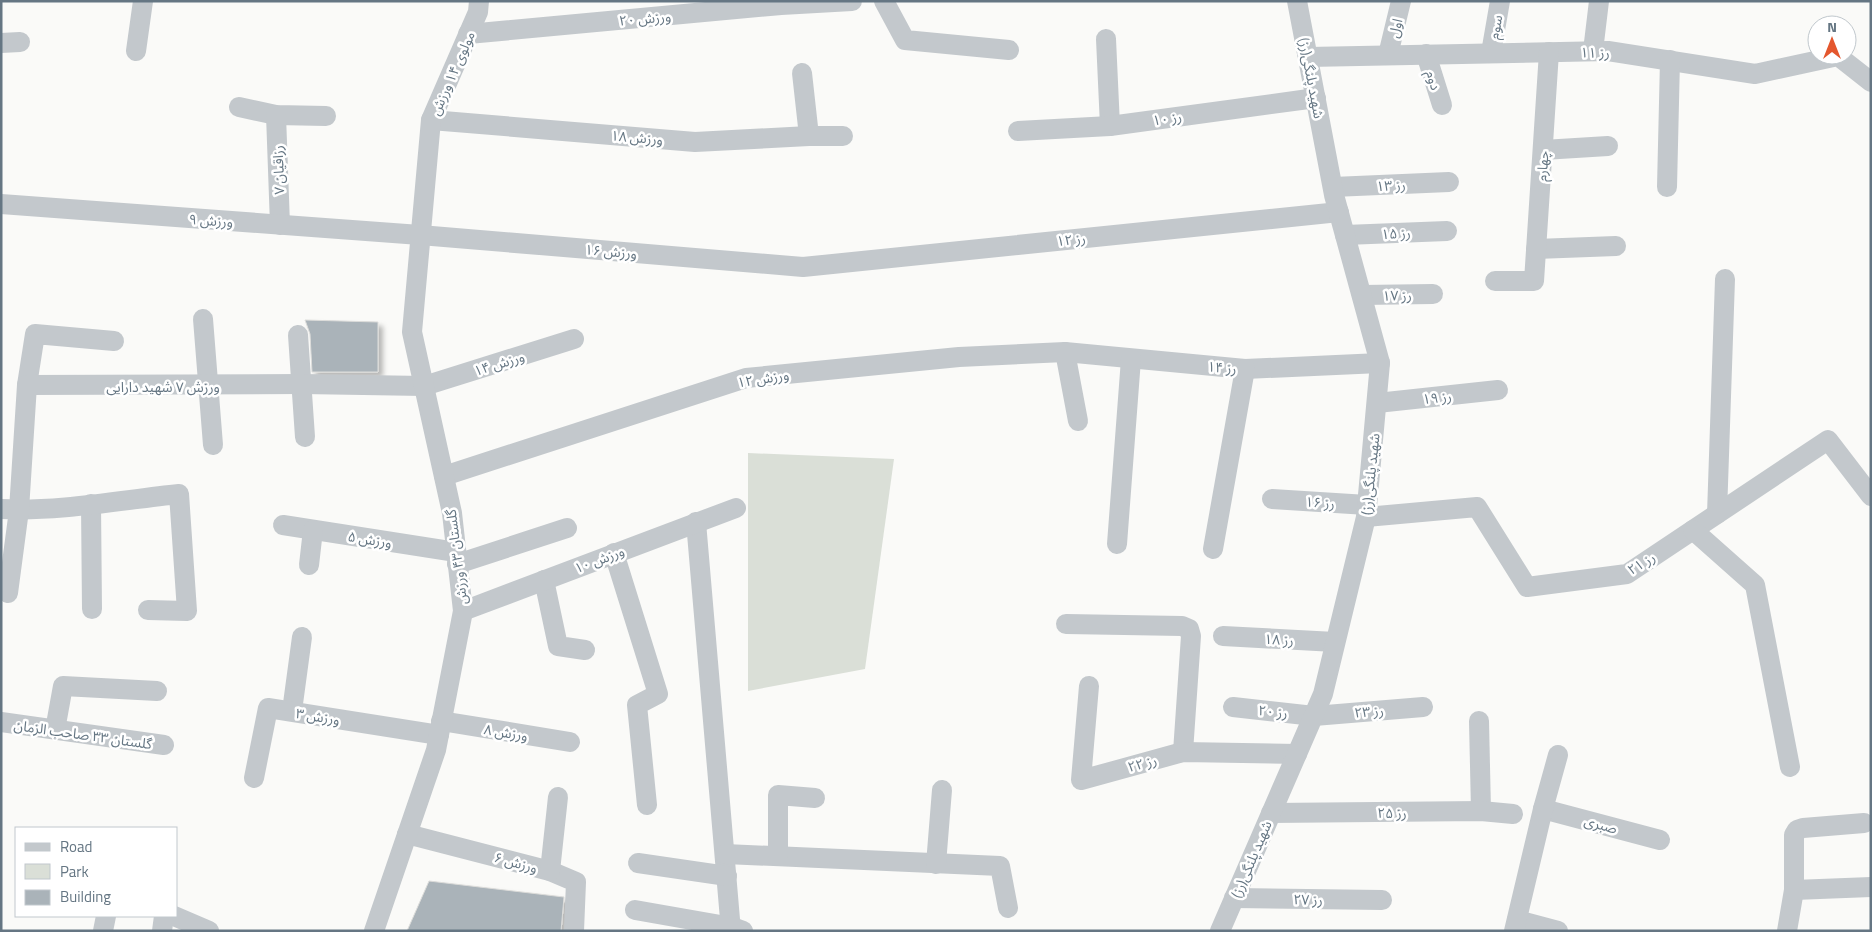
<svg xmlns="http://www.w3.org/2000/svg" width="1872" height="932" viewBox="0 0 1872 932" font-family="'Titillium Web','Noto Sans Arabic',sans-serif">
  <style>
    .green { fill: #dadfd7 }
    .building { fill: #aab3b9; stroke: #dcdcda; filter: url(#shadow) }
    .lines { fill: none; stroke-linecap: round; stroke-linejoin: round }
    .minor { stroke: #c3c8cc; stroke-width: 20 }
    .labels { text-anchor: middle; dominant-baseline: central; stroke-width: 5; stroke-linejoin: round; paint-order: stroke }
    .street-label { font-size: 14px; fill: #657683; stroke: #fff }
  </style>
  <defs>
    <filter id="shadow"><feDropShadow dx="4.5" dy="4.5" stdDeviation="2.5" flood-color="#0004"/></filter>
  </defs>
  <rect width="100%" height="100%" fill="#fafaf8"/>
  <polygon class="green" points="748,453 894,459 865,669 748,691"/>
  <g class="building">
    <polygon points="305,320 378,322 378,372 312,372 310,334"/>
    <polygon points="429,881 564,897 561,931 407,931"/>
  </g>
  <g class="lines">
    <g class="minor">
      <polyline points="884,1 905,40 1009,50"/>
      <polyline points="468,34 781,5 852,1"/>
      <polyline points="1106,39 1110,126"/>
      <polyline points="1,43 20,42"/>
      <polyline points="136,51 143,1"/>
      <polyline points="1593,51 1599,1"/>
      <polyline points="1491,53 1500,1"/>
      <polyline points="1426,54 1442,105"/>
      <polyline points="1388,55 1401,1"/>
      <polyline points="1308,57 1608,51 1755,74 1838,56 1871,82"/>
      <polyline points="802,73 809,136"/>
      <polyline points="239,107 276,115 326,116"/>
      <polyline points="276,115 280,225"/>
      <polyline points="431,120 695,142 809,136 843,136"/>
      <polyline points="1018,131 1110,126 1316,98"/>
      <polyline points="1543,150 1608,146"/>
      <polyline points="1333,187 1449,182"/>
      <polyline points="1667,187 1670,60"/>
      <polyline points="1,204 420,235 803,267 1339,212"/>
      <polyline points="1345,235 1447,231"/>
      <polyline points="1536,249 1616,246"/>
      <polyline points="1495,281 1534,281 1549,52"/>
      <polyline points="1362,295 1433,294"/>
      <polyline points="203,319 213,445"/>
      <polyline points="298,335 305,437"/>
      <polyline points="1065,352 1078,421"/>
      <polyline points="27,385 35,334 114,341"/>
      <polyline points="1377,403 1498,390"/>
      <polyline points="444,476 746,378 959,357 1065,352 1245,369 1380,363"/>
      <polyline points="1272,499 1367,505"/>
      <polyline points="91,504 92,609"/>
      <path d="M1,509C59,512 121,500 179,494L187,611L148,610"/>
      <polyline points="1717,514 1725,279"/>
      <polyline points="1366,517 1477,507 1527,587 1627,574 1828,440 1871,496"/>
      <polyline points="696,522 731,931"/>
      <polyline points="283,525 456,552"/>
      <polyline points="1693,530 1755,585 1790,767"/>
      <polyline points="1117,544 1131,359"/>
      <polyline points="1213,549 1245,369"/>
      <polyline points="614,553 658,694 637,705 647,805"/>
      <polyline points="457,564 567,528"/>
      <polyline points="309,565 313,530"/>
      <polyline points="544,580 558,646 585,650"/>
      <polyline points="8,593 19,510 27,385 302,384 424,386 574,339"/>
      <polyline points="463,611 736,508"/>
      <polyline points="1066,624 1182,626 1189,629 1191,636 1183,752"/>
      <polyline points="1223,636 1335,642"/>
      <polyline points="1089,686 1081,780 1183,752 1297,754"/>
      <polyline points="1233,707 1314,716 1423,707"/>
      <polyline points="292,711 302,637"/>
      <polyline points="441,721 570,742"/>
      <polyline points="1479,721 1481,811"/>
      <polyline points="1,722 164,745"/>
      <polyline points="55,730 63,686 157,691"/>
      <polyline points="254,778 268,708 439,735"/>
      <polyline points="1543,809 1660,840"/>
      <polyline points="1271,813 1481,811 1513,814"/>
      <polyline points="407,834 550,871 576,882 574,931"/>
      <polyline points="725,854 1000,866 1008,908"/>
      <polyline points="778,856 778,795 815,798"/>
      <polyline points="638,863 727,876"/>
      <polyline points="936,864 942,790"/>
      <polyline points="550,871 558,797"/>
      <polyline points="1794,890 1871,887"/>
      <polyline points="1234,898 1382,900"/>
      <polyline points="635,910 732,927 743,931"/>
      <polyline points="174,916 209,931"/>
      <polyline points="1517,920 1558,931"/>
      <polyline points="103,931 106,916"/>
      <polyline points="162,931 164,916"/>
      <polyline points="374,931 436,750 463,611 452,513 412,332 431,120 478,12 479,1"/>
      <polyline points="1220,931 1323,694 1366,517 1380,363 1334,195 1297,1"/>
      <polyline points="1514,931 1543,809 1558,755"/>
      <polyline points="1787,931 1794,890 1794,835 1797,830 1803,828 1864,823"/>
    </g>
  </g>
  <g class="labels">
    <g class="street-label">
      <text transform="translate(645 18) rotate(-5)">ورزش ۲۰</text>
      <text transform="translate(1495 27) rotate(-80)">سوم</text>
      <text transform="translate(1395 28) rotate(-76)">اول</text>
      <text transform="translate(1595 52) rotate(1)">رز ۱۱</text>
      <text transform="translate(452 73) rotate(-66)">مولوی ۱۴ ورزش</text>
      <text transform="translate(1312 78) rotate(79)">شهید پلنگی(رز)</text>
      <text transform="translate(1434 80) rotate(73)">دوم</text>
      <text transform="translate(1167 118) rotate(-8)">رز ۱۰</text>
      <text transform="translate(637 137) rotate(5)">ورزش ۱۸</text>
      <text transform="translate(1542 166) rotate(-86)">چهارم</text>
      <text transform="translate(278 170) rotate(-92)">رزاقیان ۷</text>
      <text transform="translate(1391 185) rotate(-3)">رز ۱۳</text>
      <text transform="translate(211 220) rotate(4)">ورزش ۹</text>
      <text transform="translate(1396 233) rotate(-3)">رز ۱۵</text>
      <text transform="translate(1071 239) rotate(-6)">رز ۱۲</text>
      <text transform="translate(611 251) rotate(5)">ورزش ۱۶</text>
      <text transform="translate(1397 295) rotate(-1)">رز ۱۷</text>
      <text transform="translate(499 363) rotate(-17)">ورزش ۱۴</text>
      <text transform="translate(1222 367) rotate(5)">رز ۱۴</text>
      <text transform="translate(763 378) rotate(-9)">ورزش ۱۲</text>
      <text x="163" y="386">ورزش ۷ شهید دارایی</text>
      <text transform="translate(1437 397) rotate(-6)">رز ۱۹</text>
      <text transform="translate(1370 474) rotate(-84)">شهید پلنگی(رز)</text>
      <text transform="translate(1320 502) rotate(4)">رز ۱۶</text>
      <text transform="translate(370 539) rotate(9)">ورزش ۵</text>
      <text transform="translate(456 557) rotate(-97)">گلستان ۴۳ ورزش</text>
      <text transform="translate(599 559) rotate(-21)">ورزش ۱۰</text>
      <text transform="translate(1641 563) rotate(-31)">رز ۲۱</text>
      <text transform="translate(1279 639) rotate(3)">رز ۱۸</text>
      <text transform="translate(1273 711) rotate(6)">رز ۲۰</text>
      <text transform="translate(1369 711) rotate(-5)">رز ۲۳</text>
      <text transform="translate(318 716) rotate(9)">ورزش ۳</text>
      <text transform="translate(506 732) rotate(9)">ورزش ۸</text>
      <text transform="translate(83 734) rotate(8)">گلستان ۳۳ صاحب الزمان</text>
      <text transform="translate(1142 763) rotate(-15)">رز ۲۲</text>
      <text x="1392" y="812">رز ۲۵</text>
      <text transform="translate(1601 824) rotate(15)">صبری</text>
      <text transform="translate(1251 859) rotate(-67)">شهید پلنگی(رز)</text>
      <text transform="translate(516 862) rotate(15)">ورزش ۶</text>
      <text transform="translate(1308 899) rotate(1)">رز ۲۷</text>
    </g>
  </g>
  <rect width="1872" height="932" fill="none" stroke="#657683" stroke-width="5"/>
  <rect x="15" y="827" width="162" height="90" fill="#ffffff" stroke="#c1c8cd"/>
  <rect x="25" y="843" width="25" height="8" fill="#c3c8cc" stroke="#c1c8cd"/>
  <text x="60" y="852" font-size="15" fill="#657683">Road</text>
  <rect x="25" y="864" width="25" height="15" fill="#dadfd7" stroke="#c1c8cd"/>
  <text x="60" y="877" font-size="15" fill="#657683">Park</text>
  <rect x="25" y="890" width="25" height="15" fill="#aab3b9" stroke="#c1c8cd"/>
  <text x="60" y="902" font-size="15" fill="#657683">Building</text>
  <g transform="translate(1832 40)"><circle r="24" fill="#ffffff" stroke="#c1c8cd"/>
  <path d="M0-4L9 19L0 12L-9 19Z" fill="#e4572e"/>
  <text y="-8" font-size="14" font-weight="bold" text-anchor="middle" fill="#657683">N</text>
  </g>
</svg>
